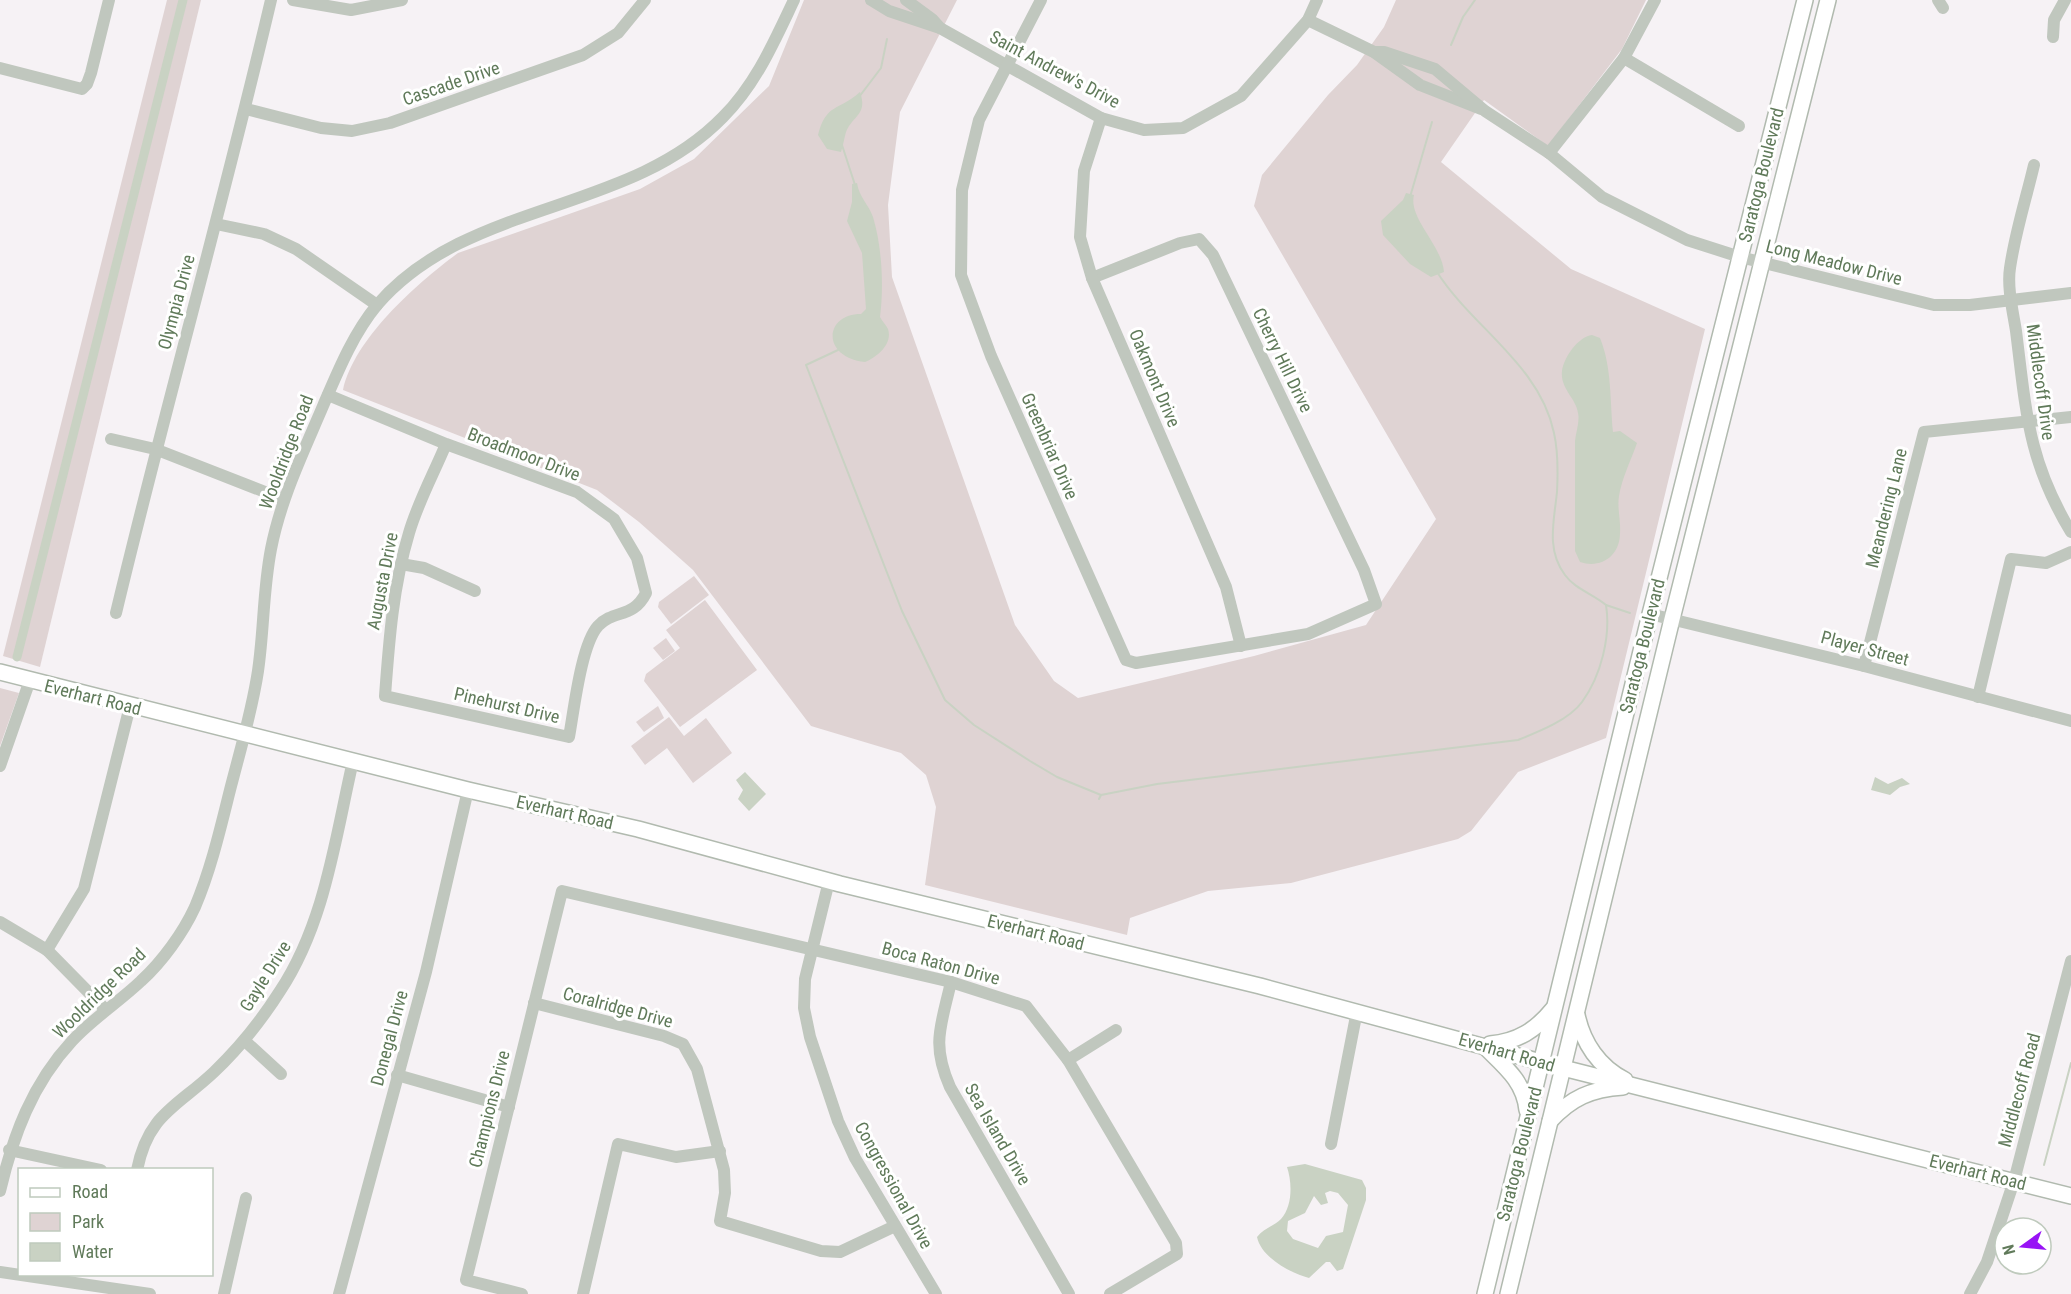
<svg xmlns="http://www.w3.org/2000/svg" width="2071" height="1294" viewBox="0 0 2071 1294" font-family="'Roboto Condensed',sans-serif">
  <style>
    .green { fill: #dfd3d3 }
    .water { fill: #c9d2c3; fill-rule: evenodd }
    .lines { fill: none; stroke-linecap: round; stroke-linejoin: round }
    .stream { stroke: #c9d2c3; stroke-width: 2 }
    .canal { stroke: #c9d2c3; stroke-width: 9 }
    .major-casing { stroke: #b1baaf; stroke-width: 18 }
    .minor { stroke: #c0c7be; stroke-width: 12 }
    .major { stroke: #fff; stroke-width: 15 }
    .labels { text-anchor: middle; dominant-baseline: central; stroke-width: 6; stroke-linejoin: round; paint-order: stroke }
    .street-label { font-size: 18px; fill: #607a5a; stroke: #fff }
  </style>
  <rect width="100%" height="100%" fill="#f6f2f5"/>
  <g class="green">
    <polygon points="167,0 201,0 40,667 3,656"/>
    <path d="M804,0H957L900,112L888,205L892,277L1015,625L1054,681L1078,698L1254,656L1366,625L1436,519L1254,206L1262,175L1328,95L1357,65L1384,27L1396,0H1646L1622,49L1548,146L1484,100L1441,162L1571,269L1705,329L1606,738L1518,772L1471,831L1458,839L1291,883L1208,891L1130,918L1127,935L925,885L936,807L926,775L901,753L811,726L693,570L639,522L597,490L343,390C354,339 416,284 458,253L640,189L694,159L769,86Z"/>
    <polygon points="694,576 709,595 671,624 658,607 659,602"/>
    <polygon points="705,600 757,670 680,727 644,681 646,674 680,648 666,630"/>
    <polygon points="666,638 675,651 663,660 653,648"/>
    <polygon points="0,688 19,693 0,746"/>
    <polygon points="658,706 664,718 644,732 636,722"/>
    <polygon points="669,717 684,736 706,718 732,753 693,783 667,748 645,765 631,746"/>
  </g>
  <g class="water">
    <path d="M860,92C868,115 853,115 846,132C844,139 843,146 841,152L827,149L818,135C826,103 839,111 860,92Z"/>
    <path d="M857,183C859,197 869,205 873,217C882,247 884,286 880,317C882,321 886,325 888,329C893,344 877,357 865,362C821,357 824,314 861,314L866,309L862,253L847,221L852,202V184Z"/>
    <path d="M1406,193L1414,195C1408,218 1442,245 1444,272L1431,277L1410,264L1383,235L1381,221L1403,200Z"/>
    <path d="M1592,335L1600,338C1612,367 1610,402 1613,432L1620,431L1637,443C1631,460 1622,478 1619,496C1617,508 1621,521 1620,533C1620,556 1601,569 1580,562L1575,551C1575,514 1575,477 1575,441C1576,432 1580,421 1578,413C1576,398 1560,389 1562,371C1564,357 1578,337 1592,335Z"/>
    <polygon points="745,772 766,794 749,811 738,799 743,790 736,780"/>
    <polygon points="1875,777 1888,784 1902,778 1910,784 1900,787 1890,795 1871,790"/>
    <path d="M1305,1164L1362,1180L1366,1188V1200L1343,1269L1337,1271L1330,1262H1326L1309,1278C1290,1273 1261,1257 1257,1237C1263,1229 1274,1226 1281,1219C1293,1206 1292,1182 1287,1167ZM1330,1191L1338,1193L1348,1205L1343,1232L1326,1236L1318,1248L1293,1239L1287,1231L1288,1221L1305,1213L1314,1196L1321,1205L1328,1203L1325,1193Z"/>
  </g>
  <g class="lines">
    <g class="stream">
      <polyline points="1451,45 1463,17 1475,0"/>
      <polyline points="859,97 881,68 887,39"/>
      <polyline points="842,145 855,185"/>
      <polyline points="1410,197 1432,122"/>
      <polyline points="838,350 806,365 902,611 945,700 974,725 1030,761 1057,777 1101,795 1099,799"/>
      <polyline points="1606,605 1630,613"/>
      <path d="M1101,795L1157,784L1518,740C1538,732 1569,720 1582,702C1601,676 1611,636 1606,605C1593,594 1575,589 1565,575C1546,550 1554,521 1557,492C1558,473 1558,451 1554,433C1540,365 1472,327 1437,272"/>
      <polyline points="2044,1165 2071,1063"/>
    </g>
    <polyline class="canal" points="17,657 183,0"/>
    <g class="major-casing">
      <g id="major">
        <polyline points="0,672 468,790 638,829 840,884 1260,986 1563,1068 2071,1196"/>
        <path d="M1577,1015C1583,1043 1599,1067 1625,1080"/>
        <path d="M1490,1044C1517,1042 1536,1030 1553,1009"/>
        <path d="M1485,1047C1504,1066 1524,1081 1527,1110"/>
        <path d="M1550,1121C1571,1098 1591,1089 1623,1087"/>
        <polyline points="1485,1294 1650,614 1805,0"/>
        <polyline points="1508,1294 1672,619 1828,0"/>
      </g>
    </g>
    <g class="minor">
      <polyline points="293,0 351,10 402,0"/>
      <polyline points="871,0 889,11 940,28 1101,118 1144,130 1183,128 1241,96 1308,20 1317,0"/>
      <polyline points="906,0 932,19 940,28"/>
      <polyline points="1041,0 979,120 962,190 961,275 991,356 1126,660 1136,663 1308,634 1376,604 1364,570 1213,255 1199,239 1180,243 1092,278"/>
      <polyline points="1938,0 1943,8"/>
      <polyline points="1308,20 1374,52 1420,85 1481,109"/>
      <polyline points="2053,37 2054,20 2065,0"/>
      <polyline points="1374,52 1384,52 1435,69 1485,111 1549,153 1602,197 1687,240 1740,257 1934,305 1970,305 2071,293"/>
      <polyline points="1624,58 1739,126"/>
      <polyline points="0,68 82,89 87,84 91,73 109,0"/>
      <polyline points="246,109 321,128 352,131 390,123 583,55 618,33 645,0"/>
      <polyline points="1101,118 1084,171 1080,237 1092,278 1226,587 1241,646"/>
      <polyline points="1549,153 1624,58 1655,0"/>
      <path d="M2034,165C2026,199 2015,233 2010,268C2007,287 2013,312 2016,331C2026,411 2028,461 2071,532"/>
      <polyline points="216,224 264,234 296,249 377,305"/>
      <path d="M328,395L446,444L577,492L614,519L637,558L646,593C633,619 614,609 598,626C581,645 574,710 569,737L385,696C389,641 393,586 409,533C418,502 434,473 446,444"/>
      <polyline points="111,439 155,449 283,499"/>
      <polyline points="401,564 424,568 475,591"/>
      <path d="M116,613C165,408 223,205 271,0"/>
      <polyline points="1650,614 1864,666 2071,721"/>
      <polyline points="1864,666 1924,432 2071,417"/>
      <polyline points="1978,697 2011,559 2046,563 2071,552"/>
      <polyline points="0,766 30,680"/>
      <polyline points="829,881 805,979 804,1008 810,1037 838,1121 855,1158 936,1294"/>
      <polyline points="0,922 47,950 106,1010"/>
      <polyline points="47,950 84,889 130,706"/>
      <path d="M951,982C941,1026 931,1044 950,1087L1069,1294"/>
      <polyline points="534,1003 664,1036 683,1044 697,1069 724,1170 725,1193 720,1221 821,1251 840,1252 895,1226"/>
      <polyline points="245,1041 281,1074"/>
      <polyline points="1068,1060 1116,1030"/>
      <polyline points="397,1075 509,1107"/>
      <polyline points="1331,1144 1357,1011"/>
      <polyline points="9,1150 101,1170"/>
      <path d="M137,1170C148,1114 177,1107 214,1072C239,1048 261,1021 280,991C325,923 335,839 353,761"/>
      <path d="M0,1191C13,1136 32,1084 72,1041C92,1019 119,1002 141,981C162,962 183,933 195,907C211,869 220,830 230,790C240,751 252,711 258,671C264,630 263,590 271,549C281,498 303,453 323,406C338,371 353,334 377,305C467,200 628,215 723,117C756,84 774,42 794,0"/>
      <polyline points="0,1272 150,1294"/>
      <polyline points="224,1294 246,1198"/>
      <polyline points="339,1294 426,972 468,790"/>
      <polyline points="522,1294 466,1280 562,891 951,982 1026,1006 1068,1060 1176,1243 1177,1254 1110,1294"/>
      <polyline points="583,1294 618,1144 676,1157 720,1151"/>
      <polyline points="1970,1294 1987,1262 2014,1181 2071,961"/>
    </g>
    <use href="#major" class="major"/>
  </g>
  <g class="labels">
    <g class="street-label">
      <text transform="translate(1055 69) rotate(28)">Saint Andrew's Drive</text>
      <text transform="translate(451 83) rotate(-19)">Cascade Drive</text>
      <text transform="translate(1761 175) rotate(-76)">Saratoga Boulevard</text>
      <text transform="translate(1834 262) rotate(14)">Long Meadow Drive</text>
      <text transform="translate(176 302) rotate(-75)">Olympia Drive</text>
      <text transform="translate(1283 360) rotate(64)">Cherry Hill Drive</text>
      <text transform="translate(1155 378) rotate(67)">Oakmont Drive</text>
      <text transform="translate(2041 382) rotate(82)">Middlecoff Drive</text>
      <text transform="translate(1050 446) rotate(66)">Greenbriar Drive</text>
      <text transform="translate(286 452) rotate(-69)">Wooldridge Road</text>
      <text transform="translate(524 454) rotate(21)">Broadmoor Drive</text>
      <text transform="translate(1886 508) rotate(-76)">Meandering Lane</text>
      <text transform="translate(382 581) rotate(-79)">Augusta Drive</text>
      <text transform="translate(1642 646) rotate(-76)">Saratoga Boulevard</text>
      <text transform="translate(1865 648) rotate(15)">Player Street</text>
      <text transform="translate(93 697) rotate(14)">Everhart Road</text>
      <text transform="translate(507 705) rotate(13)">Pinehurst Drive</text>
      <text transform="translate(565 812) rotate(13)">Everhart Road</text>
      <text transform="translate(1036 932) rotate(14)">Everhart Road</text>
      <text transform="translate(941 963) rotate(15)">Boca Raton Drive</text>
      <text transform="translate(265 976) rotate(-58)">Gayle Drive</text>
      <text transform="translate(99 993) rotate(-44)">Wooldridge Road</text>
      <text transform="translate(618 1007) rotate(15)">Coralridge Drive</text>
      <text transform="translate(389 1038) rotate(-75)">Donegal Drive</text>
      <text transform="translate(1507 1052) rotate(16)">Everhart Road</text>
      <text transform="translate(2019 1090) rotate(-75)">Middlecoff Road</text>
      <text transform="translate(489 1109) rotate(-76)">Champions Drive</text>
      <text transform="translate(998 1134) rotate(60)">Sea Island Drive</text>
      <text transform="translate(1519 1154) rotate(-76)">Saratoga Boulevard</text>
      <text transform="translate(1978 1172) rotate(14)">Everhart Road</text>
      <text transform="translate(894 1185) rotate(61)">Congressional Drive</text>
    </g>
  </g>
  <rect x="18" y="1168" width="195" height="108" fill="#ffffff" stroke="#bfcabd" stroke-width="1.5"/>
  <rect x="30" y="1188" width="30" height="9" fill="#ffffff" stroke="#bfcabd" stroke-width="1.5"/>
  <text x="72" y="1198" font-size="18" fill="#607a5a">Road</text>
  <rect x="30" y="1213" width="30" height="18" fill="#dfd3d3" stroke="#bfcabd" stroke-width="1.5"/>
  <text x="72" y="1228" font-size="18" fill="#607a5a">Park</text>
  <rect x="30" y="1243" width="30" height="18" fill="#c9d2c3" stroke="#bfcabd" stroke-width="1.5"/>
  <text x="72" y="1258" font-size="18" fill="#607a5a">Water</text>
  <g transform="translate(2023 1246) rotate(255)"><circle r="28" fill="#ffffff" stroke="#bfcabd" stroke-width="1.5"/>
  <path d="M0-4.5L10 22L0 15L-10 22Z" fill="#9813f5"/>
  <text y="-9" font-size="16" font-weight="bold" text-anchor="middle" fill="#607a5a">N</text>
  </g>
</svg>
